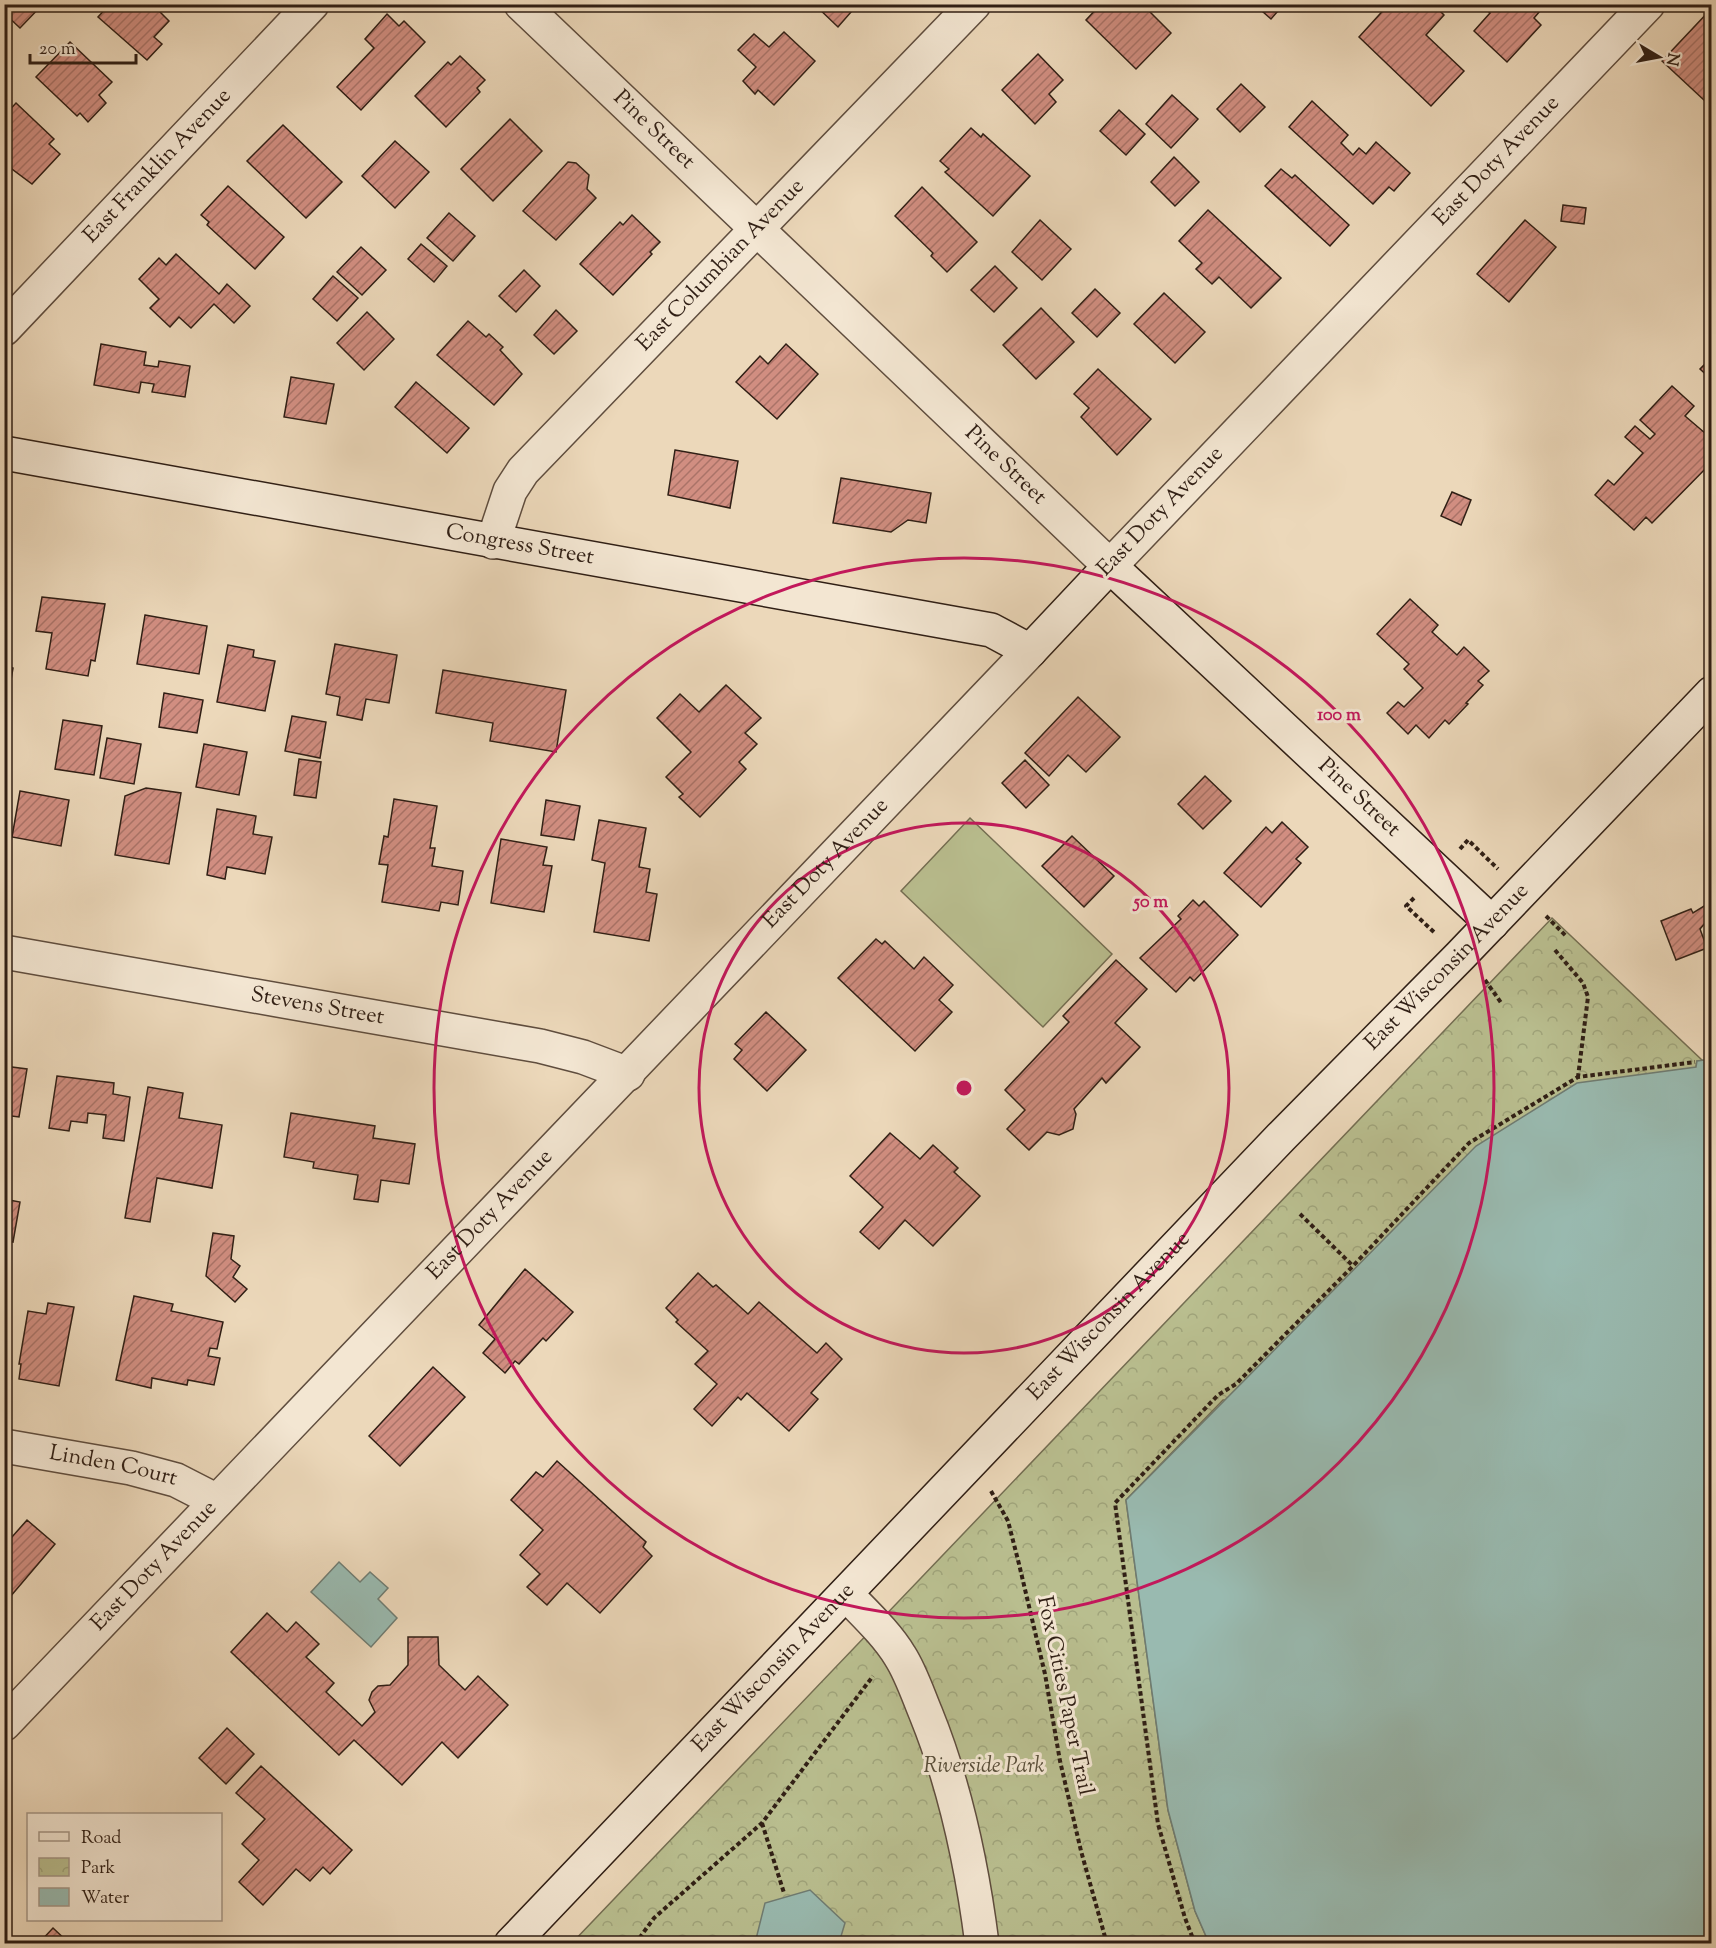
<svg xmlns="http://www.w3.org/2000/svg" width="1716" height="1948" viewBox="0 0 1716 1948" font-family="'Sorts Mill Goudy',serif">
  <style>
    .park { fill: url(#park-crowns); stroke: #746e52; stroke-width: 1.5 }
    .pitch { fill: #b9be8f; stroke: #746e52; stroke-width: 1.5 }
    .water { fill: #99bab0; stroke: #6f7c72; stroke-width: 1.5 }
    .building { fill: url(#building-hatch); stroke: #301f15; stroke-width: 1.5 }
    .lines { fill: none; stroke-linecap: round; stroke-linejoin: round }
    .street-casing { stroke: #5f4d3e; stroke-width: 36 }
    .secondary-casing { stroke: #301f15; stroke-width: 36 }
    .path { stroke: #301f15; stroke-width: 4; stroke-dasharray: 4.5 3; stroke-linecap: butt }
    .street { stroke: #f3e6d2; stroke-width: 33 }
    .secondary { stroke: #f3e6d2; stroke-width: 33 }
    .ring { fill: none; stroke: #c2185b; stroke-width: 3 }
    .labels { text-anchor: middle; dominant-baseline: central; stroke-width: 6; stroke-linejoin: round; paint-order: stroke }
    .street-label { font-size: 22px; fill: #301f15; stroke: #f3e6d2 }
    .park-label { font-size: 22px; font-style: italic; fill: #594f3a; stroke: #f3e6d2 }
    .centre { fill: #c2185b; stroke: #f3e6d2; stroke-width: 3 }
    .ring-label { font-size: 18px; text-anchor: middle; font-weight: bold; fill: #c2185b; stroke: #f3e6d2; stroke-width: 6; stroke-linejoin: round; paint-order: stroke }
  </style>
  <defs>
    <pattern id="park-crowns" width="20" height="18" patternUnits="userSpaceOnUse" patternTransform="scale(1.5)"><rect width="20" height="18" fill="#b9be8f"/><path d="M2 6a3 3 0 1 1 6 0M12 15a3 3 0 1 1 6 0" fill="none" stroke="#9fa37a"/></pattern>
    <pattern id="building-hatch" width="6" height="6" patternUnits="userSpaceOnUse" patternTransform="scale(1.5)"><rect width="6" height="6" fill="#d18e81"/><path d="M-1 1l2-2M0 6l6-6M5 7l2-2" fill="none" stroke="#aa7368"/></pattern>
  </defs>
  <rect width="100%" height="100%" fill="#ecd8ba"/>
  <filter id="stains"><feTurbulence type="fractalNoise" baseFrequency=".00333" numOctaves="4"/><feColorMatrix values="0 0 0 0 .2 0 0 0 0 .09 0 0 0 0 .02 0 0 0 .5 -.17"/></filter>
  <radialGradient id="worn" r=".72"><stop offset=".6" stop-color="#630" stop-opacity="0"/><stop offset="1" stop-color="#630" stop-opacity=".3"/></radialGradient>
  <polygon class="park" points="1552,918 1703,1061 1697,1061 1696,1067 1227,1400 1223,1400 1126,1500 1168,1810 1195,1911 1209,1943 571,1944"/>
  <polygon class="pitch" points="970,818 1112,954 1043,1027 901,891"/>
  <g class="water">
    <polygon points="1711,1059 1711,1943 1209,1943 1195,1911 1168,1810 1126,1500 1476,1146 1577,1083 1696,1067 1697,1061"/>
    <polygon points="339,1562 360,1582 370,1572 388,1588 378,1599 397,1618 371,1647 311,1592"/>
    <polygon points="810,1890 845,1923 839,1943 755,1943 765,1903"/>
  </g>
  <g class="building">
    <polygon points="4,4 43,4 20,28 4,13"/>
    <polygon points="110,4 152,4 169,21 154,37 162,44 147,60 98,17"/>
    <polygon points="814,4 858,4 838,27"/>
    <polygon points="1101,4 1142,4 1171,33 1136,69 1086,20"/>
    <polygon points="1254,4 1284,4 1271,19"/>
    <polygon points="1389,4 1394,4 1402,12 1409,4 1433,4 1444,15 1426,35 1464,71 1431,106 1359,37"/>
    <polygon points="1481,4 1546,4 1534,18 1541,25 1507,62 1474,31 1490,13"/>
    <polygon points="1712,8 1712,94 1705,101 1662,61"/>
    <polygon points="387,14 399,26 404,21 425,42 361,110 337,87 374,48 365,39"/>
    <polygon points="784,32 815,61 774,105 758,90 755,94 743,81 756,67 738,50 754,34 769,47"/>
    <polygon points="70,42 112,82 99,95 106,103 88,122 80,113 77,116 36,77"/>
    <polygon points="1038,54 1063,80 1049,94 1056,102 1035,124 1002,90"/>
    <polygon points="460,56 485,80 477,88 480,92 446,127 415,96 448,62 451,65"/>
    <polygon points="1241,84 1265,107 1240,132 1217,109"/>
    <polygon points="1172,95 1198,119 1171,148 1146,124"/>
    <polygon points="1312,101 1348,135 1341,143 1353,155 1359,148 1366,154 1376,142 1410,173 1394,191 1389,187 1373,204 1289,127"/>
    <polygon points="16,103 54,139 49,144 60,154 32,184 4,163 4,116"/>
    <polygon points="1119,110 1145,134 1126,155 1100,131"/>
    <polygon points="510,119 542,151 493,201 461,169"/>
    <polygon points="283,125 342,182 306,218 247,161"/>
    <polygon points="971,128 981,137 983,134 1030,176 993,216 945,172 949,169 940,161"/>
    <polygon points="395,141 429,172 395,208 362,176"/>
    <polygon points="1174,157 1199,182 1175,206 1151,182"/>
    <polygon points="568,162 576,163 589,175 587,189 596,198 556,240 523,211"/>
    <polygon points="1281,169 1292,178 1295,175 1349,225 1330,246 1265,186"/>
    <polygon points="228,186 284,237 255,269 207,225 209,222 201,215"/>
    <polygon points="922,187 977,242 947,272 931,256 933,253 895,216"/>
    <polygon points="1563,205 1586,208 1584,224 1561,221"/>
    <polygon points="1208,210 1281,278 1251,308 1219,277 1212,284 1196,269 1202,263 1179,241"/>
    <polygon points="449,213 475,236 453,261 427,238"/>
    <polygon points="632,215 660,242 650,252 652,254 613,295 580,264 620,222 623,225"/>
    <polygon points="1040,220 1071,249 1042,280 1012,252"/>
    <polygon points="1525,220 1556,247 1509,302 1477,274"/>
    <polygon points="421,244 447,266 434,282 408,259"/>
    <polygon points="361,247 386,270 362,295 337,272"/>
    <polygon points="176,254 219,294 227,284 250,306 234,323 214,304 191,328 179,317 170,327 150,308 159,299 139,279 159,258 166,265"/>
    <polygon points="995,266 1017,288 994,312 971,290"/>
    <polygon points="524,270 540,286 516,312 499,296"/>
    <polygon points="333,276 358,298 337,321 313,299"/>
    <polygon points="1095,289 1120,313 1097,337 1072,313"/>
    <polygon points="1164,293 1205,332 1175,363 1134,324"/>
    <polygon points="1041,308 1074,342 1036,379 1003,345"/>
    <polygon points="556,310 577,331 554,354 534,335"/>
    <polygon points="367,312 394,339 364,370 337,343"/>
    <polygon points="468,321 486,337 489,334 503,347 500,350 522,374 494,405 437,355"/>
    <polygon points="101,344 146,352 144,365 158,367 159,361 190,366 185,397 152,392 154,384 141,382 139,393 94,385"/>
    <polygon points="786,344 818,374 777,419 736,382 760,356 768,364"/>
    <polygon points="1712,357 1712,380 1700,369"/>
    <polygon points="1098,369 1151,419 1117,455 1081,417 1089,408 1074,394"/>
    <polygon points="291,377 334,384 326,424 284,417"/>
    <polygon points="416,382 469,428 447,453 395,407"/>
    <polygon points="1672,386 1694,406 1685,416 1712,439 1712,462 1652,523 1646,517 1634,530 1595,495 1608,480 1614,485 1643,453 1625,437 1635,426 1650,439 1655,434 1640,420"/>
    <polygon points="675,450 738,461 730,508 668,495"/>
    <polygon points="841,478 931,493 926,523 908,520 891,532 833,523"/>
    <polygon points="1452,492 1471,500 1461,525 1441,516"/>
    <polygon points="42,597 105,604 95,661 91,660 88,676 46,669 52,633 36,631"/>
    <polygon points="1410,599 1438,625 1432,632 1457,655 1464,647 1489,671 1478,681 1483,685 1466,703 1468,704 1449,724 1445,720 1429,738 1416,725 1408,734 1387,713 1398,702 1404,707 1423,688 1404,669 1409,664 1377,634"/>
    <polygon points="145,615 207,626 199,674 137,664"/>
    <polygon points="335,644 397,655 389,703 366,699 362,720 337,715 340,697 326,694"/>
    <polygon points="228,645 254,650 253,657 275,661 265,711 217,702"/>
    <polygon points="4,666 13,668 8,697 4,696"/>
    <polygon points="443,670 566,690 556,752 490,741 493,723 436,713"/>
    <polygon points="726,685 761,718 745,733 757,744 739,762 746,769 700,817 679,797 683,794 666,777 691,752 657,718 680,694 699,712"/>
    <polygon points="164,693 203,700 197,733 159,727"/>
    <polygon points="1078,697 1120,737 1086,772 1068,755 1049,776 1025,753"/>
    <polygon points="292,716 326,722 320,758 285,751"/>
    <polygon points="63,720 102,726 94,775 55,769"/>
    <polygon points="107,738 141,744 134,784 100,778"/>
    <polygon points="204,744 247,752 239,795 196,787"/>
    <polygon points="299,759 321,762 316,798 294,795"/>
    <polygon points="1025,760 1049,785 1026,808 1002,783"/>
    <polygon points="1205,776 1231,801 1203,829 1178,804"/>
    <polygon points="146,788 181,793 169,864 115,855 125,796"/>
    <polygon points="20,791 69,800 61,846 12,837"/>
    <polygon points="394,799 437,806 430,848 435,848 432,866 463,871 458,905 441,902 439,911 382,902 388,865 379,864 384,836 388,837"/>
    <polygon points="546,800 580,806 574,840 541,835"/>
    <polygon points="217,809 256,816 253,834 272,837 265,874 227,867 225,879 207,875"/>
    <polygon points="599,820 646,828 639,867 650,869 646,892 657,894 649,941 594,932 605,863 592,860"/>
    <polygon points="1282,822 1308,847 1296,859 1301,863 1261,907 1224,873 1266,827 1272,833"/>
    <polygon points="1072,836 1114,876 1084,907 1042,866"/>
    <polygon points="501,839 547,847 543,865 552,866 544,912 491,903"/>
    <polygon points="1193,900 1199,906 1204,901 1238,935 1194,981 1190,977 1176,992 1140,958 1181,919 1178,916"/>
    <polygon points="1712,901 1712,915 1700,929 1707,948 1676,960 1661,921 1691,909 1693,913"/>
    <polygon points="876,939 882,944 885,941 914,969 924,957 953,985 939,1000 952,1012 915,1051 838,978"/>
    <polygon points="1116,960 1147,989 1115,1023 1140,1047 1106,1083 1102,1078 1074,1109 1076,1114 1073,1129 1059,1135 1047,1132 1029,1150 1007,1129 1025,1110 1005,1090 1069,1022 1063,1016"/>
    <polygon points="766,1012 806,1050 767,1091 734,1059 742,1050 735,1044"/>
    <polygon points="4,1066 27,1069 19,1117 4,1115"/>
    <polygon points="57,1076 114,1083 113,1094 130,1097 124,1141 103,1138 106,1115 88,1113 87,1123 71,1121 69,1131 49,1128"/>
    <polygon points="148,1087 183,1093 179,1118 222,1125 212,1188 157,1178 150,1222 125,1218"/>
    <polygon points="291,1113 375,1126 373,1138 415,1144 409,1184 381,1180 378,1202 354,1199 358,1175 313,1168 314,1162 284,1157"/>
    <polygon points="890,1133 920,1159 933,1145 958,1168 954,1172 980,1196 933,1246 905,1220 879,1249 860,1232 883,1207 850,1176"/>
    <polygon points="4,1199 20,1202 13,1242 4,1240"/>
    <polygon points="213,1233 234,1236 231,1259 240,1266 233,1277 247,1289 235,1302 206,1276"/>
    <polygon points="525,1269 573,1312 546,1341 543,1338 519,1364 515,1361 505,1373 483,1353 495,1339 479,1325"/>
    <polygon points="698,1273 713,1287 716,1285 748,1314 759,1302 817,1353 826,1343 842,1359 811,1393 818,1399 789,1431 747,1393 741,1400 738,1397 712,1426 694,1409 717,1384 695,1364 708,1351 676,1322 678,1320 666,1308"/>
    <polygon points="134,1296 173,1304 171,1311 223,1322 217,1349 210,1348 208,1356 220,1358 214,1385 188,1380 187,1385 152,1378 151,1388 116,1380"/>
    <polygon points="48,1303 74,1307 59,1386 19,1379 21,1364 19,1364 28,1311 46,1314"/>
    <polygon points="433,1367 465,1397 400,1466 369,1436"/>
    <polygon points="557,1461 646,1542 643,1547 652,1556 600,1613 567,1583 547,1605 527,1587 540,1574 520,1555 543,1530 511,1500 536,1472 543,1477"/>
    <polygon points="27,1520 55,1544 10,1597 4,1593 4,1546"/>
    <polygon points="267,1613 287,1632 296,1622 319,1644 306,1657 334,1683 326,1692 362,1726 375,1712 369,1700 372,1692 378,1686 390,1685 408,1665 408,1637 438,1637 439,1665 465,1690 478,1676 508,1705 458,1758 442,1742 402,1785 354,1740 339,1755 231,1652"/>
    <polygon points="227,1728 254,1754 226,1784 199,1758"/>
    <polygon points="261,1766 352,1850 330,1874 323,1867 310,1881 296,1869 263,1905 239,1882 259,1860 242,1844 265,1819 236,1793"/>
    <polygon points="53,1928 70,1944 38,1944"/>
  </g>
  <g class="lines">
    <g class="street-casing">
      <g id="street">
        <path id="s1" d="M521,4L1110,566L1648,4"/>
        <path id="s2" d="M4,329L312,4"/>
        <path id="s3" d="M493,542L510,491L523,471L974,4"/>
        <path id="s4" d="M4,952L540,1046L583,1057L628,1074"/>
        <path id="s5" d="M4,1446L131,1468L176,1480L217,1501"/>
        <path d="M846,1594C864,1613 886,1633 900,1656C911,1673 918,1695 926,1714C956,1788 972,1865 982,1944"/>
        <path id="s6" d="M4,1724L1030,651"/>
      </g>
    </g>
    <g class="secondary-casing">
      <g id="secondary">
        <path id="s7" d="M4,453L991,630L1030,651L1110,566L1492,923"/>
        <path id="s8" d="M511,1944L1281,1137L1460,956L1712,693"/>
      </g>
    </g>
    <g class="path">
      <polyline points="1460,849 1468,840 1498,869"/>
      <polyline points="1414,898 1406,906 1436,934"/>
      <polyline points="1546,916 1567,937"/>
      <polyline points="1555,950 1583,983 1588,997 1578,1077"/>
      <polyline points="1485,980 1502,1004"/>
      <polyline points="1300,1214 1353,1266"/>
      <polyline points="991,1491 1008,1521 1019,1564 1045,1674 1060,1761 1081,1851 1107,1944"/>
      <polyline points="762,1823 784,1893"/>
      <polyline points="635,1944 654,1918 762,1823 873,1676"/>
      <polyline points="1195,1944 1185,1918 1158,1824 1115,1503 1218,1395 1236,1384 1353,1266 1469,1143 1578,1077 1695,1062"/>
    </g>
    <use href="#street" class="street"/>
    <use href="#secondary" class="secondary"/>
  </g>
  <g class="ring">
    <circle cx="964" cy="1088" r="265"/>
    <circle cx="964" cy="1088" r="530"/>
  </g>
  <g class="labels">
    <g class="street-label">
      <text stroke="none"><textPath href="#s1" startOffset="183">Pine Street</textPath></text>
      <text stroke="none"><textPath href="#s1" startOffset="1374">East Doty Avenue</textPath></text>
      <text stroke="none"><textPath href="#s2" startOffset="224">East Franklin Avenue</textPath></text>
      <text stroke="none"><textPath href="#s3" startOffset="363">East Columbian Avenue</textPath></text>
      <text stroke="none"><textPath href="#s1" startOffset="669">Pine Street</textPath></text>
      <text transform="translate(1161 512) rotate(-46)">East Doty Avenue</text>
      <text stroke="none"><textPath href="#s7" startOffset="524">Congress Street</textPath></text>
      <text stroke="none"><textPath href="#s7" startOffset="1504">Pine Street</textPath></text>
      <text stroke="none"><textPath href="#s6" startOffset="1190">East Doty Avenue</textPath></text>
      <text stroke="none"><textPath href="#s8" startOffset="1353">East Wisconsin Avenue</textPath></text>
      <text stroke="none"><textPath href="#s4" startOffset="318">Stevens Street</textPath></text>
      <text stroke="none"><textPath href="#s6" startOffset="704">East Doty Avenue</textPath></text>
      <text stroke="none"><textPath href="#s8" startOffset="867">East Wisconsin Avenue</textPath></text>
      <text stroke="none"><textPath href="#s5" startOffset="111">Linden Court</textPath></text>
      <text stroke="none"><textPath href="#s6" startOffset="218">East Doty Avenue</textPath></text>
      <text stroke="none"><textPath href="#s8" startOffset="381">East Wisconsin Avenue</textPath></text>
      <text transform="translate(1064 1696) rotate(78)">Fox Cities Paper Trail</text>
    </g>
    <g class="park-label">
      <text x="984" y="1767">Riverside Park</text>
    </g>
  </g>
  <circle cx="964" cy="1088" r="9" class="centre"/>
  <g class="ring-label">
    <text x="1339" y="720">100 m</text>
    <text x="1151" y="907">50 m</text>
  </g>
  <rect width="1716" height="1948" fill="none" stroke="#ecd8ba" stroke-width="24"/>
  <rect x="6" y="6" width="1704" height="1936" fill="none" stroke="#301f15" stroke-width="3"/>
  <rect x="12" y="12" width="1692" height="1924" fill="none" stroke="#301f15" stroke-width="1.5"/>
  <rect x="27" y="1813" width="195" height="108" fill="#f3e6d2" stroke="#a59686" stroke-width="1.5"/>
  <rect x="39" y="1832" width="30" height="9" fill="#f3e6d2" stroke="#a59686" stroke-width="1.5"/>
  <text x="81" y="1843" font-size="18" fill="#301f15">Road</text>
  <rect x="39" y="1858" width="30" height="18" fill="url(#park-crowns)" stroke="#a59686" stroke-width="1.5"/>
  <text x="81" y="1873" font-size="18" fill="#301f15">Park</text>
  <rect x="39" y="1888" width="30" height="18" fill="#99bab0" stroke="#a59686" stroke-width="1.5"/>
  <text x="81" y="1903" font-size="18" fill="#301f15">Water</text>
  <g transform="translate(1659 57) rotate(100)" stroke="#f3e6d2" stroke-width="4.5" paint-order="stroke">
  <path d="M0-4.5L10 22L0 15L-10 22Z" fill="#301f15"/>
  <text y="-9" font-size="16" font-weight="bold" text-anchor="middle" fill="#301f15">N</text>
  </g>
  <path d="M30 54v9h106v-9" fill="none" stroke="#301f15" stroke-width="3"/>
  <text x="39" y="54" font-size="18" fill="#301f15" stroke="#f3e6d2" stroke-width="4.5" paint-order="stroke">20 m</text>
  <rect width="100%" height="100%" filter="url(#stains)"/>
  <rect width="100%" height="100%" fill="url(#worn)"/>
</svg>
